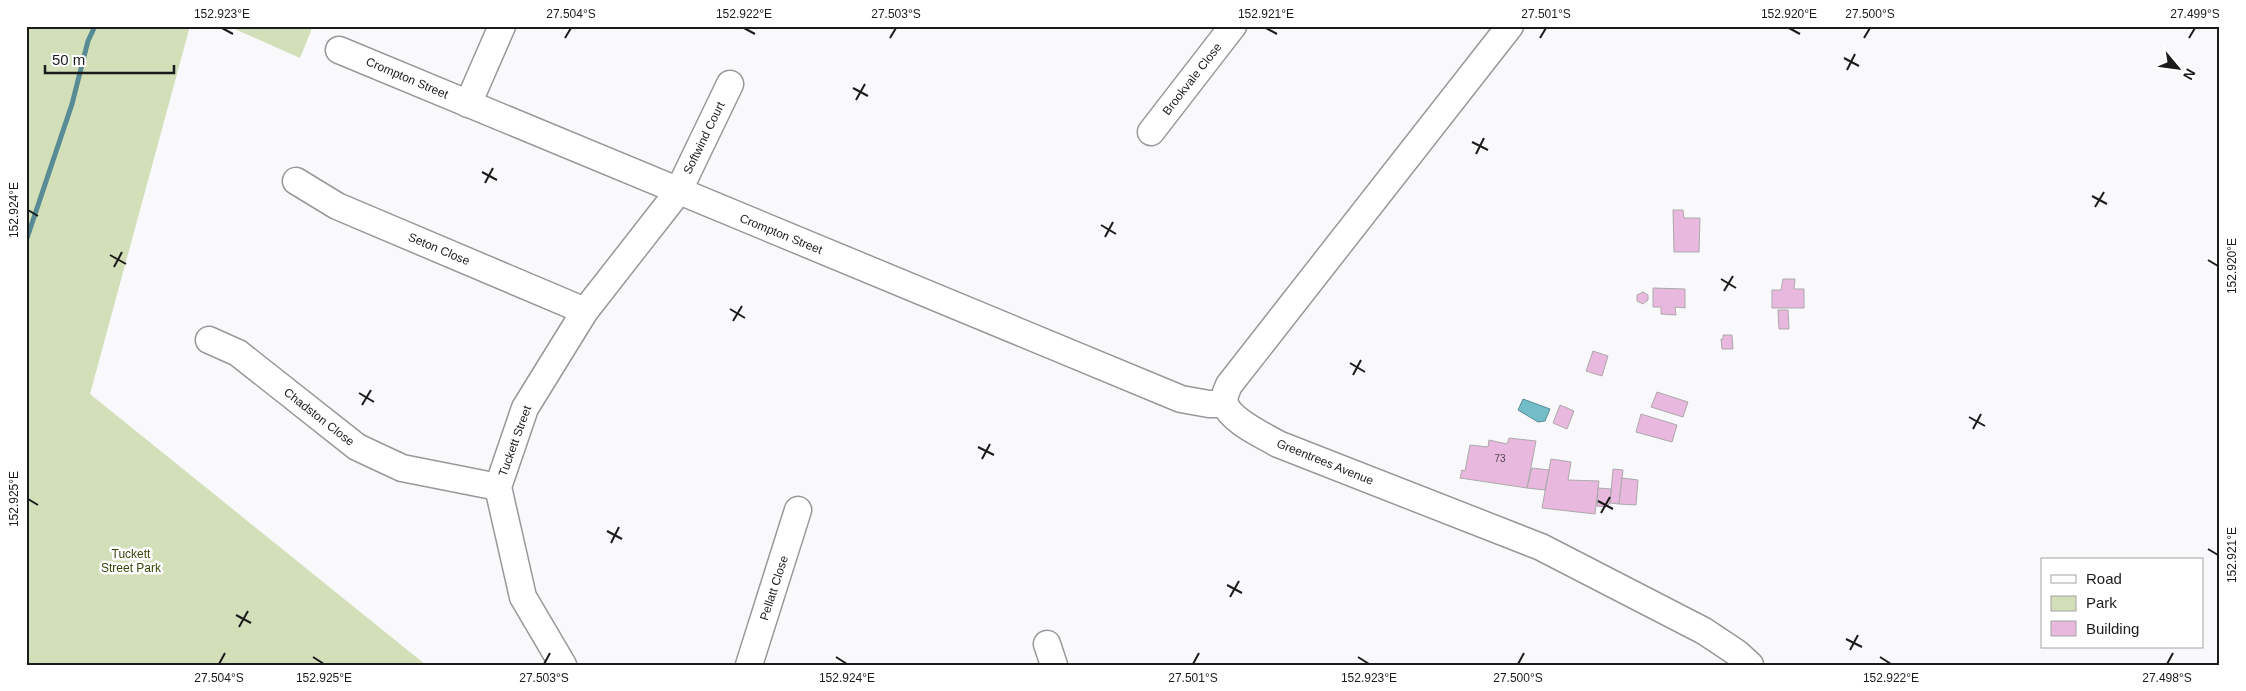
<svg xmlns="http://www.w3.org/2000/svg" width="2246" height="691" viewBox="0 0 2246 691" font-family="Helvetica,sans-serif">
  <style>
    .green { fill: #d2dfb8 }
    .water { fill: #72bdc7; stroke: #588c94 }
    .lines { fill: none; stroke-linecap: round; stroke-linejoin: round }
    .stream { stroke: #588c94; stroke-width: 5 }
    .building { fill: #e9b8de; stroke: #aba9aa }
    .minor-casing { stroke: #989899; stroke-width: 29 }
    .minor { stroke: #fff; stroke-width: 26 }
    .ticks { fill: none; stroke: #1b1b1c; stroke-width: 2 }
    .labels { text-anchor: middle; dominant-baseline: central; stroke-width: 5; stroke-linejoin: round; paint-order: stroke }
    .number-label { font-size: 10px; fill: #4e424c }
    .street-label { font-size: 12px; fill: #1b1b1c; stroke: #fff }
    .park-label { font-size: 12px; fill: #384607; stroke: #fff }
    .neatline { fill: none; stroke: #1b1b1c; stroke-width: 2 }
    .ticks-label { font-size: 12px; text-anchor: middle; fill: #1b1b1c }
  </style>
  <rect width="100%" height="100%" fill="#f9f9fb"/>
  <g class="green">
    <polygon points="26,26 190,26 90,394 426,665 26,665"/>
    <polygon points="228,26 313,26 300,58"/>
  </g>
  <polygon class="water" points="1523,399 1550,409 1545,421 1538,422 1518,410"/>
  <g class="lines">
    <polyline class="stream" points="26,241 72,104 88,41 95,26"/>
  </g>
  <g class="building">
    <polygon points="1673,210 1683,210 1684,218 1700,218 1699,252 1674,252"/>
    <polygon points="1783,279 1795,279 1794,289 1804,289 1804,308 1772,308 1772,290 1781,290"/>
    <polygon points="1653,288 1685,289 1685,308 1675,307 1676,315 1661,314 1661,307 1653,307"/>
    <polygon points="1643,292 1648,295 1648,300 1643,304 1637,301 1637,295"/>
    <polygon points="1778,310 1788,310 1789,329 1779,329"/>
    <polygon points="1723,335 1732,335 1733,349 1722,349 1721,339 1723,339"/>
    <polygon points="1593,351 1608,356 1602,376 1586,371"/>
    <polygon points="1657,392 1688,402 1683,417 1651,407"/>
    <polygon points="1560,405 1574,411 1567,429 1553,423"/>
    <polygon points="1641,414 1677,425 1672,442 1636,432"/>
    <polygon points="1509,438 1536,441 1527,488 1460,478 1462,470 1465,471 1470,445 1488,447 1489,440 1507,444"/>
    <polygon points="1551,459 1571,462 1568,480 1599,481 1595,514 1542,508"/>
    <polygon points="1532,468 1549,470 1545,490 1527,488"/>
    <polygon points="1613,469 1623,470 1619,504 1610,503"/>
    <polygon points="1622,478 1638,480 1636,505 1619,504"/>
    <polygon points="1598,488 1611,489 1610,503 1606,507 1597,506"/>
  </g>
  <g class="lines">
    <g class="minor-casing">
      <g id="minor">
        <path d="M1510,26L1229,385C1227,390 1223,397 1225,404C1231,421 1263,435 1278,444L1541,547L1704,631L1737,653L1750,665"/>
        <polyline points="339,50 1181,399 1209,404 1225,404"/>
        <polyline points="468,104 502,26"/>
        <polyline points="1151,132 1233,26"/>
        <polyline points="296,181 337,206 585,311"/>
        <polyline points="209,340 238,353 357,447 402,468 498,487"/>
        <polyline points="1047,644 1054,665"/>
        <polyline points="563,665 523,597 498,487 525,408 585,311 678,192 730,84"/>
        <polyline points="749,665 798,510"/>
      </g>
    </g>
    <use href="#minor" class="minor"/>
  </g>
  <path class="ticks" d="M222,28L233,34M744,28L755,34M1266,28L1277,34M1789,28L1800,34M565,38L571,28M890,38L896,28M1540,38L1546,28M1864,38L1870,28M2189,38L2195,28M1844,58L1859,66M1847,70L1855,54M853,88L868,96M856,100L865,84M1472,142L1488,150M1476,154L1484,138M482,172L497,180M485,183L493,168M2092,196L2107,204M2095,207L2104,192M28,210L38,216M1101,225L1116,234M1105,237L1113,222M110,255L126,264M2208,260L2218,266M114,267L122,252M1721,279L1736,288M1724,291L1733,276M730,309L745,318M733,321L742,306M1350,363L1365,372M1353,375L1361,360M359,393L374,402M362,405L371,390M1969,417L1985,426M1973,429L1981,414M978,447L994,455M982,459L990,444M28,499L38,505M1598,501L1613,509M1601,513L1610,497M607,531L622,539M611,543L619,527M2208,549L2218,555M1227,585L1242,593M1230,597L1239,581M236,615L251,623M239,627L248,611M1846,639L1862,647M1850,650L1858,635M313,657L324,664M836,657L847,664M1358,657L1369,664M1880,657L1891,664M219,664L225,653M544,664L550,653M1193,664L1199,653M1518,664L1524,653M2167,664L2173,653"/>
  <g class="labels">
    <g class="number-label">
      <text x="1500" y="458">73</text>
    </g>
    <g class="street-label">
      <text transform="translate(407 78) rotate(23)">Crompton Street</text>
      <text transform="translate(1192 79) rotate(-52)">Brookvale Close</text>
      <text transform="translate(704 138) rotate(-64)">Softwind Court</text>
      <text transform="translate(781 234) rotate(22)">Crompton Street</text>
      <text transform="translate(439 249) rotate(23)">Seton Close</text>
      <text transform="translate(319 417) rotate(38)">Chadston Close</text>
      <text transform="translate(515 441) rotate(-70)">Tuckett Street</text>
      <text transform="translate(1325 462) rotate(22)">Greentrees Avenue</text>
      <text transform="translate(774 588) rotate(-72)">Pellatt Close</text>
    </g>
    <g class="park-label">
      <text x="131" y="554">Tuckett<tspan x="131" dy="14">Street Park</tspan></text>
    </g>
  </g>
  <rect width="2246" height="691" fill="none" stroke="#ffffff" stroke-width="55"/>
  <rect x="2041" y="558" width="162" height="90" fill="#ffffff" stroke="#a4a4a4"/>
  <rect x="2051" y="575" width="25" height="8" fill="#ffffff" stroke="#a4a4a4"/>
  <text x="2086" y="584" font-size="15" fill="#1b1b1c">Road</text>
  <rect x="2051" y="596" width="25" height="15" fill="#d2dfb8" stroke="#a4a4a4"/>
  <text x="2086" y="608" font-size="15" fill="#1b1b1c">Park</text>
  <rect x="2051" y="621" width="25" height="15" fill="#e9b8de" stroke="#a4a4a4"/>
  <text x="2086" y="634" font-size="15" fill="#1b1b1c">Building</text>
  <g transform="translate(2178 68) rotate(119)" stroke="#ffffff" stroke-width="4" paint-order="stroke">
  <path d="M0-4L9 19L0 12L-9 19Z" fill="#1b1b1c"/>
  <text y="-8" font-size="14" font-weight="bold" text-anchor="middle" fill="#1b1b1c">N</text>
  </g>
  <path d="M45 65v8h129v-8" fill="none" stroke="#1b1b1c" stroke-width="2.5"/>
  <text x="52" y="65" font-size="15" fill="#1b1b1c" stroke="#ffffff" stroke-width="4" paint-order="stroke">50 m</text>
  <rect x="28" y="28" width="2190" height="636" class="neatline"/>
  <g class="ticks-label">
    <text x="222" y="18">152.923°E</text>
    <text x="571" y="18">27.504°S</text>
    <text x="744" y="18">152.922°E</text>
    <text x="896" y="18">27.503°S</text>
    <text x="1266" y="18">152.921°E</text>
    <text x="1546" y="18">27.501°S</text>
    <text x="1789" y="18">152.920°E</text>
    <text x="1870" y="18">27.500°S</text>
    <text x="2195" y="18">27.499°S</text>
    <text transform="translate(14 210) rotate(-90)" y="4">152.924°E</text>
    <text transform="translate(2232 266) rotate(-90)" y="4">152.920°E</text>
    <text transform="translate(14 499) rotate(-90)" y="4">152.925°E</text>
    <text transform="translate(2232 555) rotate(-90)" y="4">152.921°E</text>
    <text x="219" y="682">27.504°S</text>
    <text x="324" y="682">152.925°E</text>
    <text x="544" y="682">27.503°S</text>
    <text x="847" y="682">152.924°E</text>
    <text x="1193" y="682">27.501°S</text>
    <text x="1369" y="682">152.923°E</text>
    <text x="1518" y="682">27.500°S</text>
    <text x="1891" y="682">152.922°E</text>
    <text x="2167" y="682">27.498°S</text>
  </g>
</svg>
